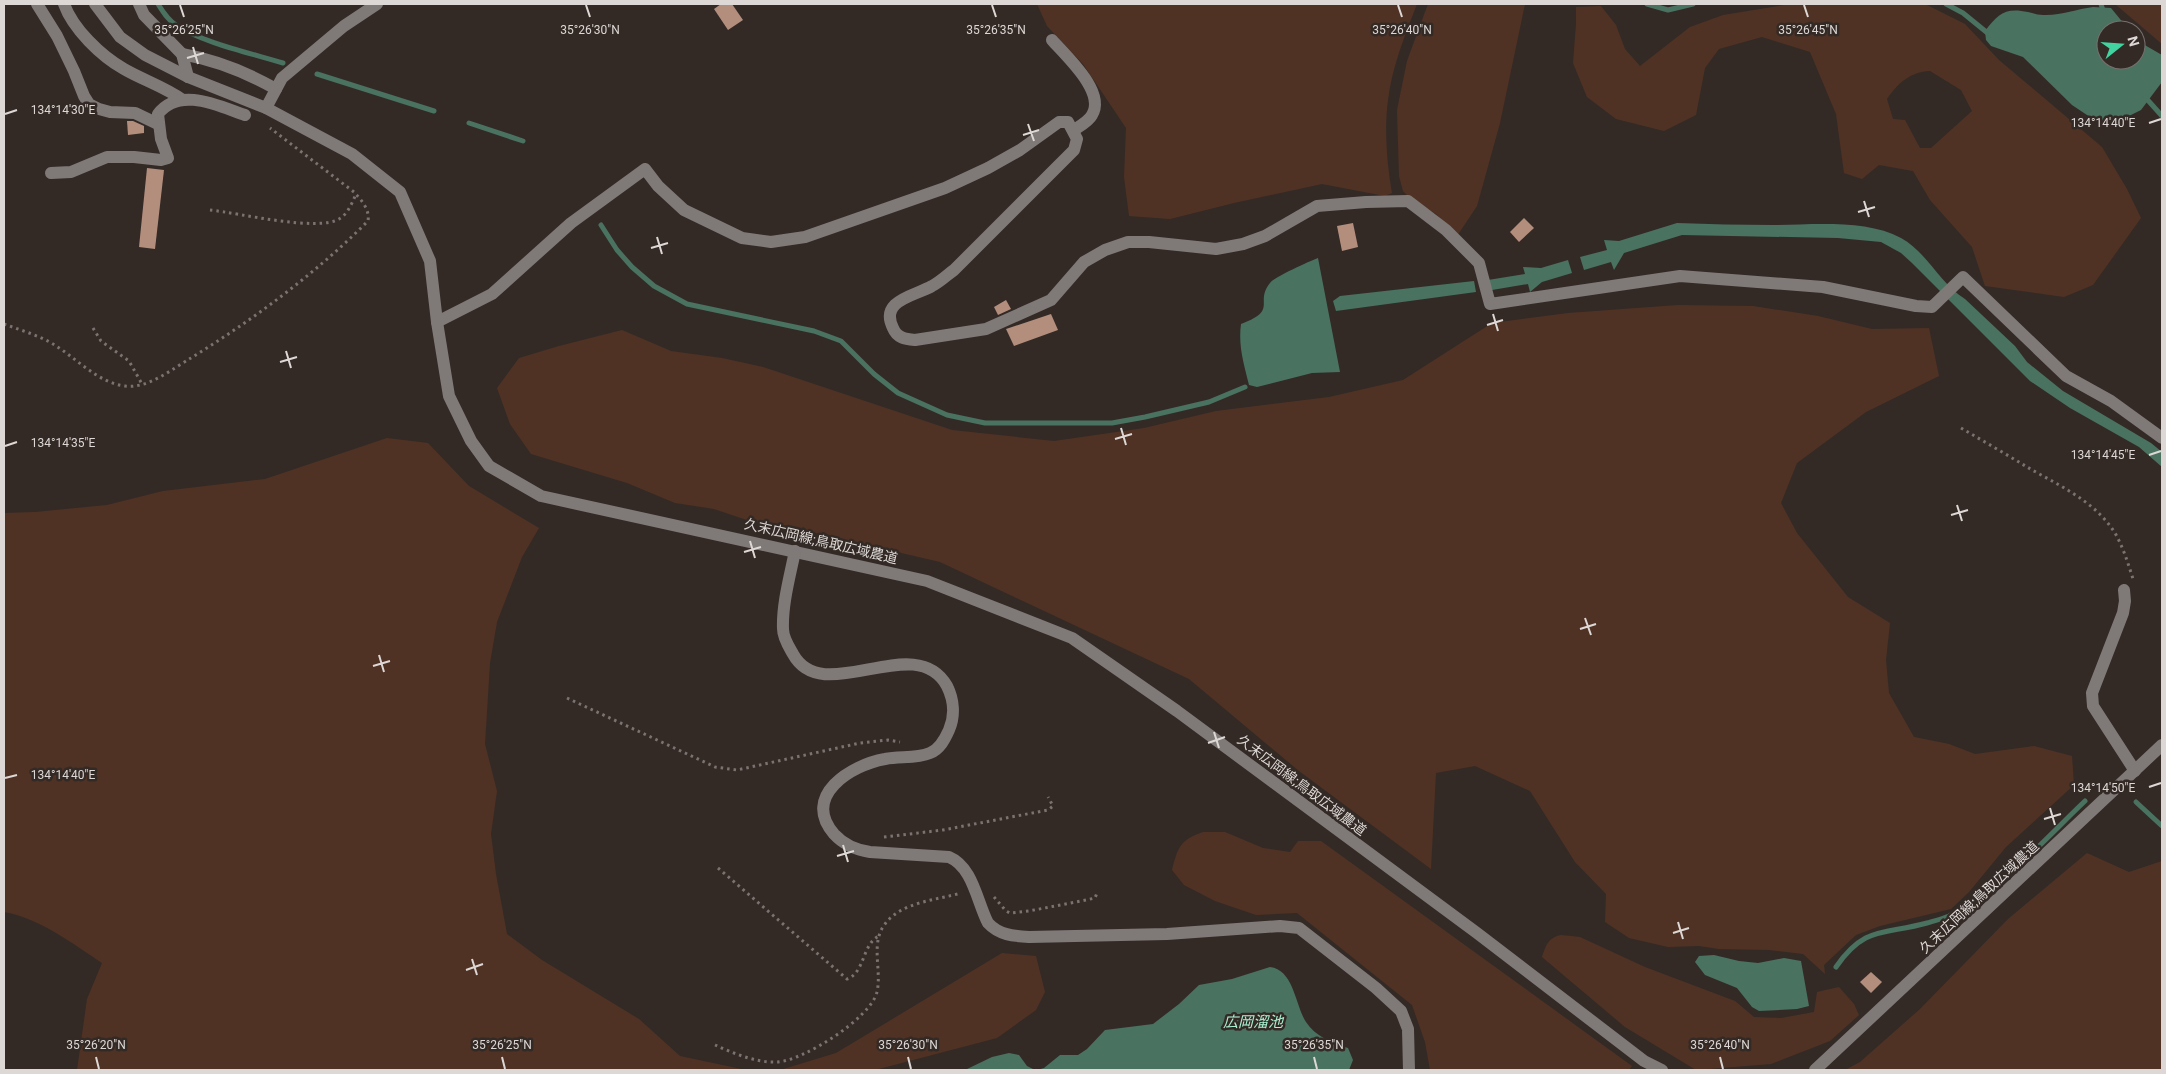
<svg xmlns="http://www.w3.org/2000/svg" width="2166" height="1074" viewBox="0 0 2166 1074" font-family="Roboto,'Noto Sans JP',sans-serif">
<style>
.green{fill:#503224;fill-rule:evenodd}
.water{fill:#4a7261}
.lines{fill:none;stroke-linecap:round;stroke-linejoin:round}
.stream{stroke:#4a7261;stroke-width:5}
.building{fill:#b48e7d}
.path{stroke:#7b7370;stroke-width:3;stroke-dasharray:2.5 4;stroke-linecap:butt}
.minor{stroke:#7f7a78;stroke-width:12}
.ticks{fill:none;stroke:#ddd8d5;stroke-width:2}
.labels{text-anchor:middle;stroke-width:5;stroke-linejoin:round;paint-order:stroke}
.street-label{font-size:14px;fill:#ddd8d5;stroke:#332a26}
.water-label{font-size:15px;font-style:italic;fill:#aaf1d2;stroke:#332a26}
.ticks-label{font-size:12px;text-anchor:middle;fill:#ddd8d5;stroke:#332a26;stroke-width:5;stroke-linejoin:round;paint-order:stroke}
</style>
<rect width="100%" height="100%" fill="#332a26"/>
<g class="green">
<path d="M1037,4H1417C1405,35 1392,67 1388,100C1384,130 1387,164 1392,193L1385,196L1322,184L1234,203L1170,219L1129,216L1124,177L1126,128L1083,64L1047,26Z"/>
<polygon points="1428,4 1525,4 1500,123 1477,206 1457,236 1436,214 1412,200 1403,191 1399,176 1397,110 1407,61"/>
<path d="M1790,4H1925L1965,24L1999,60L2102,147L2127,189L2141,218L2093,285L2064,297L1985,286L1972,247L1930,200L1913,171L1879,165L1862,179L1844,173L1836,114L1810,52L1762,37L1719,49L1705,68L1696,115L1664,131L1616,119L1587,97L1573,63L1576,24V7L1601,6L1616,25L1625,49L1640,66L1690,27L1723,15ZM1930,71L1961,90L1972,111L1931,148H1920L1905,120L1893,119L1887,99C1898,83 1910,72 1930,71Z"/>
<polygon points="2115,4 2162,4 2162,44"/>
<polygon points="1678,305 1753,306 1818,316 1872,329 1929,328 1939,376 1866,412 1797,463 1781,503 1797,533 1848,597 1890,623 1886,660 1889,693 1914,737 1949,744 1975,754 2034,746 2072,756 2074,785 2006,847 1969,892 1951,909 1880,926 1856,935 1824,965 1825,974 1803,954 1769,950 1719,949 1699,946 1668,947 1629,938 1605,922 1606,894 1575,862 1530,791 1475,766 1436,773 1431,869 1299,771 1189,679 940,562 807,531 753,522 714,509 675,503 627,483 531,454 510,424 497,388 519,358 559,346 622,330 671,351 722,358 763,367 952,430 1054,441 1144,428 1216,411 1329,397 1403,380 1492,323 1568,313"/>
<path d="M387,438L428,443L469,486L539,528L522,557L497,622L490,663L485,744L497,791L491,834L496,874L507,934L542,960L639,1019L680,1056L746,1070H77L87,999L102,963C72,943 39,918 4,912V513L35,512L107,505L163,491L265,479Z"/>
<path d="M1203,832H1225L1263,848L1290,852L1298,841H1321L1632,1066L1629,1070H1430L1425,1042L1412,1005L1297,913L1256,915L1215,901L1184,885L1172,870C1178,847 1180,840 1203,832Z"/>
<polygon points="2087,853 2129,872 2162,861 2162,1070 1845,1070 1860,1062 1920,1009 2008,919"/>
<path d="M1561,935L1580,937L1645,967L1735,1001L1754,1017L1781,1018L1814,1012L1817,992L1839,987L1854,1004L1859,1015L1830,1041L1771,1064L1696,1070L1625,1027L1542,957C1546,945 1548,938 1561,935Z"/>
<polygon points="1002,953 1036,956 1045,992 1036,1010 997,1038 875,1070 780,1070 836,1053"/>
</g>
<g class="water">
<path d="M2093,7L2111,8L2129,30H2106V60H2136V40L2162,55V82L2141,110L2117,122L2105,121L2090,117L2072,105L2023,57L1991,46L1986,40L1985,31C1998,14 2005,7 2028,12C2033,13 2038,15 2043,15C2060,16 2076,9 2093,7Z"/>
<path d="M1677,223C1709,224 1741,225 1773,225C1812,225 1866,219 1901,238C1928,253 1940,284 1965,299L2015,346L2027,362L2063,391L2151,443L2162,452V467L2139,447L2070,408L2030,381L1912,263L1901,253L1881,242L1838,238L1682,235L1624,253L1614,270L1611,262L1584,270L1580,257L1607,250L1604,240L1619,241Z"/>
<path d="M1318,258L1340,372L1312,373L1257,387L1249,385C1244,364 1238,346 1241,324C1279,310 1254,303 1270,283C1274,277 1310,261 1318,258Z"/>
<polygon points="1568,260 1572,273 1542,282 1530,292 1528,284 1492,290 1488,280 1525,274 1523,267 1541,268"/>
<polygon points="1474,281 1476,292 1336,311 1333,301 1340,296"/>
<polygon points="1714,955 1739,961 1758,963 1784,958 1801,961 1809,1006 1797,1009 1759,1011 1752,1007 1737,988 1705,975 1695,962 1699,956"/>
<path d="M1270,967C1294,970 1295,1005 1306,1022C1315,1036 1333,1044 1348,1048L1353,1060L1349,1070H1037L1044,1068L1060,1055H1078L1087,1049L1105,1030L1153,1024L1179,1004L1199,985L1232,979Z"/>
<polygon points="1009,1053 1019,1055 1027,1066 1035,1070 965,1070 992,1057"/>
</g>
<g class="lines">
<g class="stream">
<path d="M158,4C163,12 168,20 176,25C200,42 254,54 283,63"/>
<polyline points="1647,4 1668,10 1693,4"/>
<polyline points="1946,4 1963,13 1990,35"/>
<polyline points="2101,4 2104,14"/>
<polyline points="317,74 434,111"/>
<polyline points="2145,97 2162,116"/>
<polyline points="469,123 523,141"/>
<polyline points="601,225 617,250 632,267 654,286 687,304 814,331 841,341 874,374 898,393 947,415 985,423 1112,423 1145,417 1209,402 1245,387"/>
<polyline points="2136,802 2162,826"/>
<path d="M1836,967C1865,925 1884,935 1927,923C1934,921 1942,919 1949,916C2002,888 2042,842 2085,801"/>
</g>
</g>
<g class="building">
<polygon points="721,4 732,4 743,20 728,30 714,9"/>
<polygon points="127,121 133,121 144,126 144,133 128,135"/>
<polygon points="147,168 164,170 155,249 139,247"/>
<polygon points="1524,218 1534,228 1519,242 1510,232"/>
<polygon points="1353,223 1358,247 1342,251 1337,226"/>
<polygon points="1006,300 1011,309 998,315 994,307"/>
<polygon points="1051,314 1058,330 1014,346 1006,329"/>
<polygon points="1871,972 1882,982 1871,993 1860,982"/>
</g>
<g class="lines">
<g class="path">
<path d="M210,210C239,213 317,232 339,219C348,214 352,203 356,194"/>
<path d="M4,324C20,330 38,335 53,344C75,357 98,383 125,386C148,389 172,369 191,358C254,319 315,274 368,221C370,209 361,200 354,192L270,128"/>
<polyline points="93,328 101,341 129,361 142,384"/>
<path d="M1961,428C1983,441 2006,454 2027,467C2058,485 2095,501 2115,533C2123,547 2128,563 2133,579"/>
<polyline points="567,698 715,767 737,770 860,743 888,740 900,742"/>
<polyline points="884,837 943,830 1048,810 1053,806 1048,797"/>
<path d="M718,868L847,979C865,973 862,944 879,936"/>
<polyline points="994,897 1006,911 1010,913 1029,911 1086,900 1095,898 1097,893"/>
<path d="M715,1045C733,1053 756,1063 777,1062C803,1061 871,1018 877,992C882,970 870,943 885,924C901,902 937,900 961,893"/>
</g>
<g class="minor">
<polyline points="37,4 57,36 74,71 84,96 89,104 99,109 110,112 135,113 158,124"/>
<path d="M64,4C73,29 101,56 124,69C143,80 165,87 183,100"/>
<polyline points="95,4 120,37 145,55 188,77 266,108 352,154 400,192 430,261 437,322 449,396 471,441 489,466 541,496 927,581 1072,638 1177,711 1477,933 1644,1061 1662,1070"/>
<polyline points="139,4 144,15 182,54 188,77"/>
<path d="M1052,40C1067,57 1106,92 1092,115C1089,121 1080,126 1074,130"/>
<path d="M182,54C216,60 246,72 276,89"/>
<polyline points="266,108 282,78 344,26 377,4"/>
<path d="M51,173L71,172L107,157H134L161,160L168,158L161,139L158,114C179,86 219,106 245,115"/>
<path d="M437,322L492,294L571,223L645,169L658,186L684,210L742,238L771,242L805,237L945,188L988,168L1020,150L1059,122H1068L1077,139L1074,150L954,270C947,275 940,282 932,286C915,296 879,300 893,328C897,338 905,339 915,340L986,329L1051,300L1084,262L1105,250L1128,242H1149L1216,249L1243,244L1265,236L1317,206L1366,202L1408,201L1446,230L1479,263L1490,304L1680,276L1823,287L1916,306L1932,307L1963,277L2066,376L2111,401L2162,438"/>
<path d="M795,551C790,576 782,604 783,629C783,638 789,647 793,654C823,709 915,629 947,686C954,700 955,716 949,730C945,739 940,749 930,753C916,759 900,756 885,759C851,765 801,796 834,834C844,845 856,850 870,852L949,857C973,867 977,902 988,923C999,935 1013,936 1029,937L1167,934L1280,926L1299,928L1376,988L1401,1011L1408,1029L1409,1070"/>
<polyline points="2124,590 2125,601 2123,613 2092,693 2093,706 2135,771"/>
<polyline points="1815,1070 2162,745"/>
</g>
</g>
<path class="ticks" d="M180,5L184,17M586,5L590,17M992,5L996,17M1398,5L1402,17M1804,5L1808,17M193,47L198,64M187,58L204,53M5,114L17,110M2149,123L2161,119M1028,124L1034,141M1023,135L1039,130M1864,201L1869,217M1858,212L1875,207M657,237L662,254M651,248L668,243M1493,314L1498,331M1487,325L1503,320M286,351L291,368M280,362L297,357M1121,428L1126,445M1115,439L1132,434M5,446L17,442M2149,455L2161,451M1957,505L1962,521M1951,515L1968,510M750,541L755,558M744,552L761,547M1585,618L1591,635M1580,629L1596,624M379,655L384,672M373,666L390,661M1214,732L1219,748M1208,743L1225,737M5,778L17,775M2149,787L2161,783M2050,808L2055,825M2044,819L2061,814M843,845L848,862M837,856L854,851M1678,922L1683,939M1673,933L1689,928M472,959L477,975M466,970L483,964M96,1057L99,1069M502,1057L505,1069M908,1057L911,1069M1314,1057L1317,1069M1720,1057L1723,1069"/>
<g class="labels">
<g class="street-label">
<text transform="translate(821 541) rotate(13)" y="5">久末広岡線;鳥取広域農道</text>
<text transform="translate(1302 785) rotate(37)" y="5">久末広岡線;鳥取広域農道</text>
<text transform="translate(1979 897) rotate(-43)" y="5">久末広岡線;鳥取広域農道</text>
</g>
<g class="water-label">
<text x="1253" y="1027">広岡溜池</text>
</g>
</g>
<g class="ticks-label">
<text x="184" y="34">35°26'25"N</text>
<text x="590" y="34">35°26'30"N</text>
<text x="996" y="34">35°26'35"N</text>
<text x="1402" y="34">35°26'40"N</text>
<text x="1808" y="34">35°26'45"N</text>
<text x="63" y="114">134°14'30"E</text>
<text x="2103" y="127">134°14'40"E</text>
<text x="63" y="447">134°14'35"E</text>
<text x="2103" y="459">134°14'45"E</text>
<text x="63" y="779">134°14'40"E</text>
<text x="2103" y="792">134°14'50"E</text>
<text x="96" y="1049">35°26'20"N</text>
<text x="502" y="1049">35°26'25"N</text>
<text x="908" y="1049">35°26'30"N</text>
<text x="1314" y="1049">35°26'35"N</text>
<text x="1720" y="1049">35°26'40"N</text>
</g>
<rect width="2166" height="1074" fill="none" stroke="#ddd8d5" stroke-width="10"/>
<g transform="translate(2121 45) rotate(73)"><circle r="24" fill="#332a26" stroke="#77706c"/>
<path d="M0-4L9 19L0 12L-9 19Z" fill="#41d4a1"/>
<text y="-8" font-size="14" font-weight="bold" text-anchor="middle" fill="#ddd8d5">N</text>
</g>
</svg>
